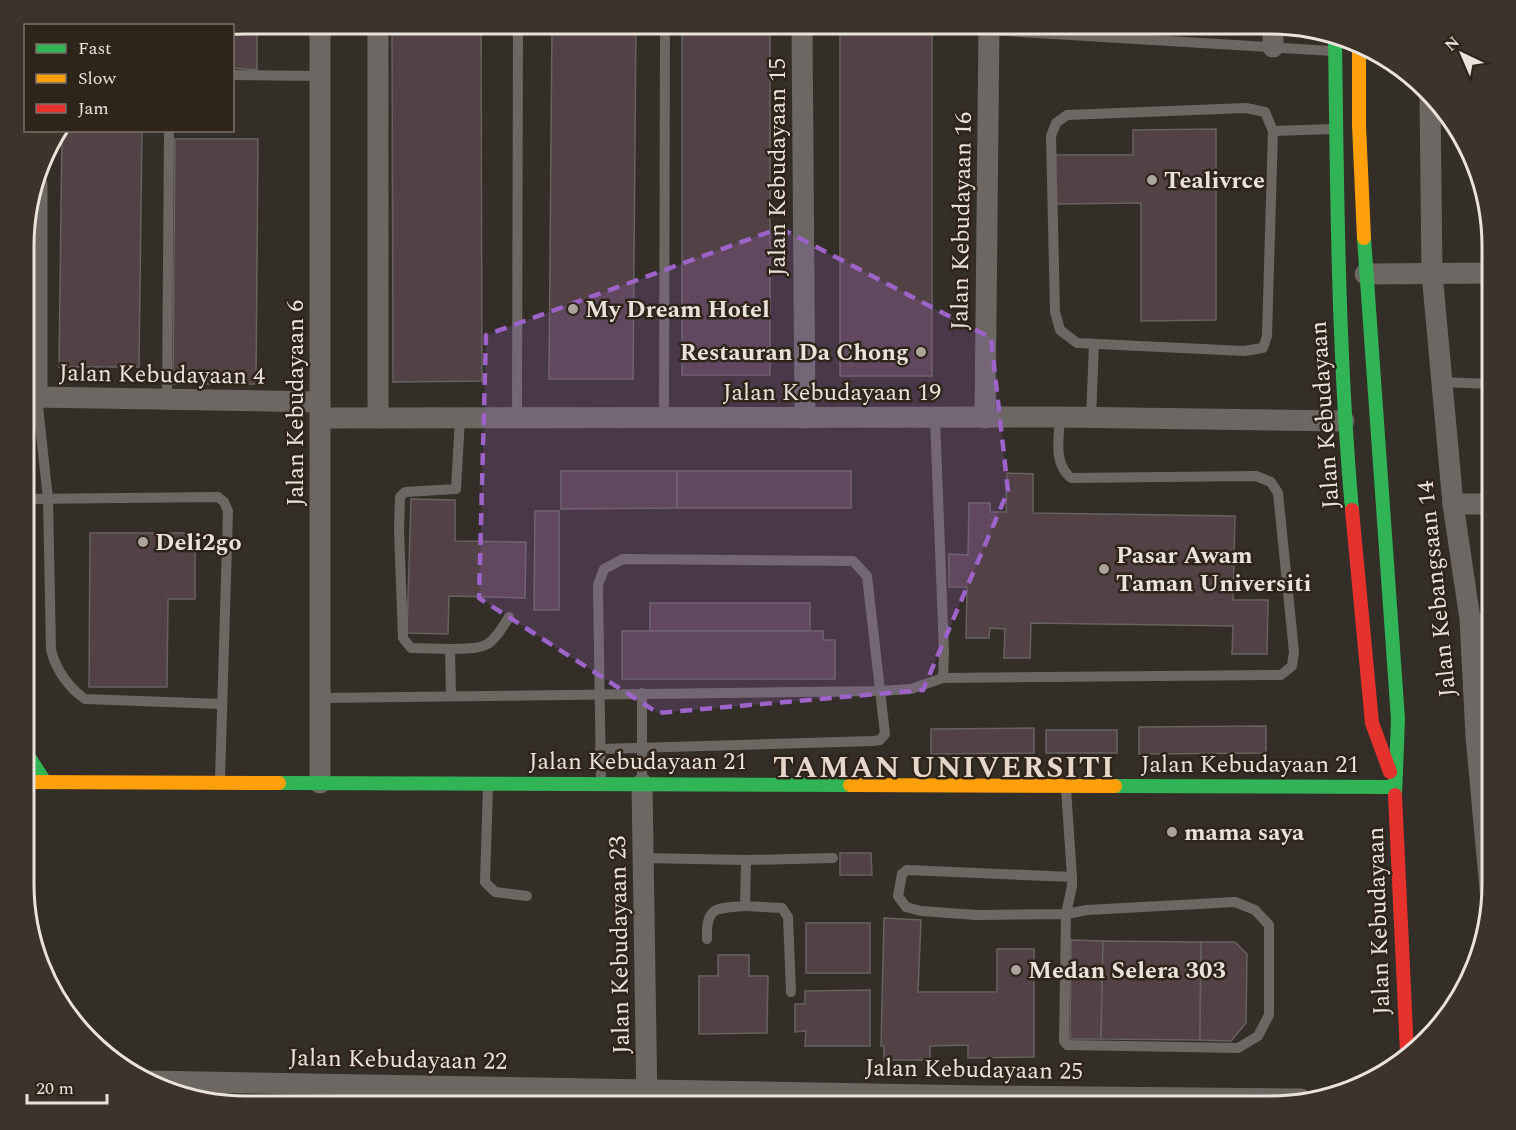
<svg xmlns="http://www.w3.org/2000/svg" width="1516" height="1130" viewBox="0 0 1516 1130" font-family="Spectral,serif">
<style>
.building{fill:#534245;stroke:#676160;stroke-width:1.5}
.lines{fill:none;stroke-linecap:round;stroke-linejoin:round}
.lane{stroke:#6c6763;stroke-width:10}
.street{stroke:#6c6763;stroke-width:21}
.fast{stroke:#30b455;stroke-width:14}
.slow{stroke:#ff9f0a;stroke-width:14}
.jam{stroke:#e5322d;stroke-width:14}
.marked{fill:#9c63c8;fill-opacity:0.2;stroke:#9c63c8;stroke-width:4.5;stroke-dasharray:12 8;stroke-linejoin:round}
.poi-dot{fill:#aaa49d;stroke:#2f241a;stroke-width:2}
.labels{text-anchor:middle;stroke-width:5;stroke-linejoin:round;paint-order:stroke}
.street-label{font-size:24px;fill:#eae3dc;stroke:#2f241a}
.poi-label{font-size:24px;font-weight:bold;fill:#eae3dc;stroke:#2f241a;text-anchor:start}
.district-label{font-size:30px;font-weight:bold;letter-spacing:1.5px;fill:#e6d7ca;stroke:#2f241a}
.rim{fill:none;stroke:#eae3dc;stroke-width:3}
</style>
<rect width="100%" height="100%" fill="#342e28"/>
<g class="building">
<polygon points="247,24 257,24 257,70 232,68 232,26"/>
<polygon points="392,24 481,24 482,381 393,382"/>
<polygon points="552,24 636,24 633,379 549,379"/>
<rect x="682" y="24" width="88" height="351"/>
<rect x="840" y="24" width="92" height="352"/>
<polygon points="1158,24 1246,24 1246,30 1158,25"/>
<polygon points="1216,129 1216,320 1141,321 1141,203 1053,204 1054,155 1133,155 1133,130"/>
<polygon points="62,130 142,130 139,367 59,367"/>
<polygon points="175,139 258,139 256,384 173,384"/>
<polygon points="561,471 677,471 677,508 561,509"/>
<rect x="677" y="471" width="174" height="37"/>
<polygon points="1007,473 1033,474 1033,513 1235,516 1233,600 1268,600 1267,654 1232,654 1233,626 1031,623 1030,658 1004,658 1005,629 990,628 989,638 966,638 967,587 949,587 949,554 968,555 969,503 990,503 990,512 1006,512"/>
<polygon points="411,499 455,500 455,541 526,542 525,598 449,596 448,634 407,633"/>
<polygon points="535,511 559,511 559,610 534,610"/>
<polygon points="90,533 195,533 195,599 168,599 167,687 89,687"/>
<rect x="650" y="603" width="160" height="28"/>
<polygon points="622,631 823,631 823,640 835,640 835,679 622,679"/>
<polygon points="1266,726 1266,753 1139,754 1139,727"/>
<polygon points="1034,728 1034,753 931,754 931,729"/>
<rect x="1046" y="730" width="71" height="23"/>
<polygon points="840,853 871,853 872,875 840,875"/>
<polygon points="884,918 921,920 918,992 997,992 997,949 1034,949 1034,1057 968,1058 968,1045 930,1046 930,1060 884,1060 884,1046 881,1046"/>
<rect x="806" y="923" width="64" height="50"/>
<polygon points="1071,940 1103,941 1101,1039 1070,1039"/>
<polygon points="1103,941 1201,942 1200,1040 1101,1039"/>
<polygon points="1201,942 1235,942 1247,954 1246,1023 1231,1041 1200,1040"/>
<polygon points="718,955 749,955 749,976 768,976 767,1033 699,1034 699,976 718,976"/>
<polygon points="870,990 870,1046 805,1046 806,1031 795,1032 795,1004 805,1004 805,991"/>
</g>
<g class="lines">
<g class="lane">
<polyline points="989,30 1332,51"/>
<polyline points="1148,40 1148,24"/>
<polyline points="232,75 320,76"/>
<polygon points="1246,108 1265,112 1273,131 1267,336 1263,348 1244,351 1077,343 1060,330 1055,312 1051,136 1056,123 1067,115"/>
<polyline points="1273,131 1333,129"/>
<polyline points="1441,382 1492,384"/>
<path d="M37,397L48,499L51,650C56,670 69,688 85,699L221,704"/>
<polyline points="167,399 169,130"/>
<polyline points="517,418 518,24"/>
<polyline points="664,418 665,24"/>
<path d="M935,418L944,653L943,678L1281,675L1292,666L1294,652L1278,493L1271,482L1256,476L1071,478C1053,463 1059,439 1060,417"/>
<polyline points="1091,418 1094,344"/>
<polyline points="25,499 218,497 224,502 228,511 220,780"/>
<polyline points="1470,619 1492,619"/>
<path d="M450,649C488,648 489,649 509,617"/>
<polyline points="642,693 642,781"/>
<polyline points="451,696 450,649 411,648 403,638 399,530 400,497 405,492 456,489 460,418"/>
<polyline points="321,698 880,691 911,689 943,678"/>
<polyline points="600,749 873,741 880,740 885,734 867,576 853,561 623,559 604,569 598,585 601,781"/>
<polyline points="488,787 485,882 495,892 527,896"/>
<polyline points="1066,789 1072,877 1072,886 1066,914 1087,910 1235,902 1255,910 1269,925 1269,1015 1258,1036 1238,1048 1067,1045 1064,1041 1066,914 976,915 921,911 906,907 898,896 902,874 907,870 1072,877"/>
<polyline points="642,858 746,860 833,858"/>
<polyline points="746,860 745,906 782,908 788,917 791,992"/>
<path d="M707,939C706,906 716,908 745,906"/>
<polyline points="221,1103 221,1082"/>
</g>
<g class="street">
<polyline points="320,24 320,783"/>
<polyline points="378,24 378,418"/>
<polyline points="802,24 805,418"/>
<polyline points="1273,47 1273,24"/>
<polyline points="1430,97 1432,273 1453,504 1470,619 1476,736 1491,900"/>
<polyline points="37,184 37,397 320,402"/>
<polyline points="1365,274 1492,273"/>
<polyline points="320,418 1060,417 1344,421"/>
<polyline points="985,418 989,24"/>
<polyline points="1453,504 1492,504"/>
<polyline points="642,784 647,1106"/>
<polyline points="149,1081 980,1096 1301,1099"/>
</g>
<g class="fast">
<path d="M1335,36C1337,194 1338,352 1352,510"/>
<polyline points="1364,238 1398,719 1395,795"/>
<polyline points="25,751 45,782"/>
<polyline points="279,783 850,785"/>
<polyline points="1115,786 1395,787"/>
</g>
<g class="slow">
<polyline points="1359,44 1359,125 1364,238"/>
<polyline points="25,782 279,783"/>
<polyline points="850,785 1115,786"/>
</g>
<g class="jam">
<polyline points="1352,510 1372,723 1390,772"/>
<polyline points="1395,795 1407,1053"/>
</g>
</g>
<path class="marked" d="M780,228L991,338L1008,491L923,690L658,713L479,598L486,335Z"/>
<g class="poi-dot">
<circle cx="1152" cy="180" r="6"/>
<circle cx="573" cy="309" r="6"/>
<circle cx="921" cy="352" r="6"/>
<circle cx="143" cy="542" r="6"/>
<circle cx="1104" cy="569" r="6"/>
<circle cx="1172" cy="832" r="6"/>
<circle cx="1016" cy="970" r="6"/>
</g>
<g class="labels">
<g class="street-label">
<text transform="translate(777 167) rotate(-90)" y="8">Jalan Kebudayaan 15</text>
<text transform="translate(961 221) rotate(-89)" y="8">Jalan Kebudayaan 16</text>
<text transform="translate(162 374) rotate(1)" y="8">Jalan Kebudayaan 4</text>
<text x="832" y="400">Jalan Kebudayaan 19</text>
<text transform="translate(295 403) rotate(-90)" y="8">Jalan Kebudayaan 6</text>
<text transform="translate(1324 415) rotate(-94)" y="8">Jalan Kebudayaan</text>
<text transform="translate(1436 589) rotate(-96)" y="8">Jalan Kebangsaan 14</text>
<text x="638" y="769">Jalan Kebudayaan 21</text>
<text x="1250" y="772">Jalan Kebudayaan 21</text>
<text transform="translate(1378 921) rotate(-92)" y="8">Jalan Kebudayaan</text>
<text transform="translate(619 945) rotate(-91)" y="8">Jalan Kebudayaan 23</text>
<text transform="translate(398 1059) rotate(1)" y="8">Jalan Kebudayaan 22</text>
<text transform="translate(974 1069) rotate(1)" y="8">Jalan Kebudayaan 25</text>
</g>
<g class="poi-label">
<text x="1164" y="188">Tealivrce</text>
<text x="585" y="317">My Dream Hotel</text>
<text x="909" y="360" text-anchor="end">Restauran Da Chong</text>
<text x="155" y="550">Deli2go</text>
<text x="1116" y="563">Pasar Awam<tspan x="1116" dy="28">Taman Universiti</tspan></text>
<text x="1184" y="840">mama saya</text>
<text x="1028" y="978">Medan Selera 303</text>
</g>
<g class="district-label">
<text x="944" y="777">TAMAN UNIVERSITI</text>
</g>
</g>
<path d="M0 0H1516V1130H0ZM246 34H1270A212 212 0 0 1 1482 246V884A212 212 0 0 1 1270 1096H246A212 212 0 0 1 34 884V246A212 212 0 0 1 246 34Z" fill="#3e332a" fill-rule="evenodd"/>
<path class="rim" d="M246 34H1270A212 212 0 0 1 1482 246V884A212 212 0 0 1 1270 1096H246A212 212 0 0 1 34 884V246A212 212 0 0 1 246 34Z"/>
<rect x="24" y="24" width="210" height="108" fill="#2f241a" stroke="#7a7068" stroke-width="1.5"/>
<rect x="36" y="44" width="30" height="9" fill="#30b455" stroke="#7a7068" stroke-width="1.5"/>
<text x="78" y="54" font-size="18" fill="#eae3dc">Fast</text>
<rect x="36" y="74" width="30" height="9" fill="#ff9f0a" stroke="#7a7068" stroke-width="1.5"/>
<text x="78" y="84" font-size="18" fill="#eae3dc">Slow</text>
<rect x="36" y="104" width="30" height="9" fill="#e5322d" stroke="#7a7068" stroke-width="1.5"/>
<text x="78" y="114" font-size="18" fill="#eae3dc">Jam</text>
<g transform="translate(1462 54) rotate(316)" stroke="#2f241a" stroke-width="4.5" paint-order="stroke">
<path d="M0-4.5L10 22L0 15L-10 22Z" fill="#eae3dc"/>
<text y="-9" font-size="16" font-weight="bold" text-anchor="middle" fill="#eae3dc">N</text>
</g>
<path d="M27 1094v9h80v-9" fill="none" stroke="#eae3dc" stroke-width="3"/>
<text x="36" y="1094" font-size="18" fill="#eae3dc" stroke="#2f241a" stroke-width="4.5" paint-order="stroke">20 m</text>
</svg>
